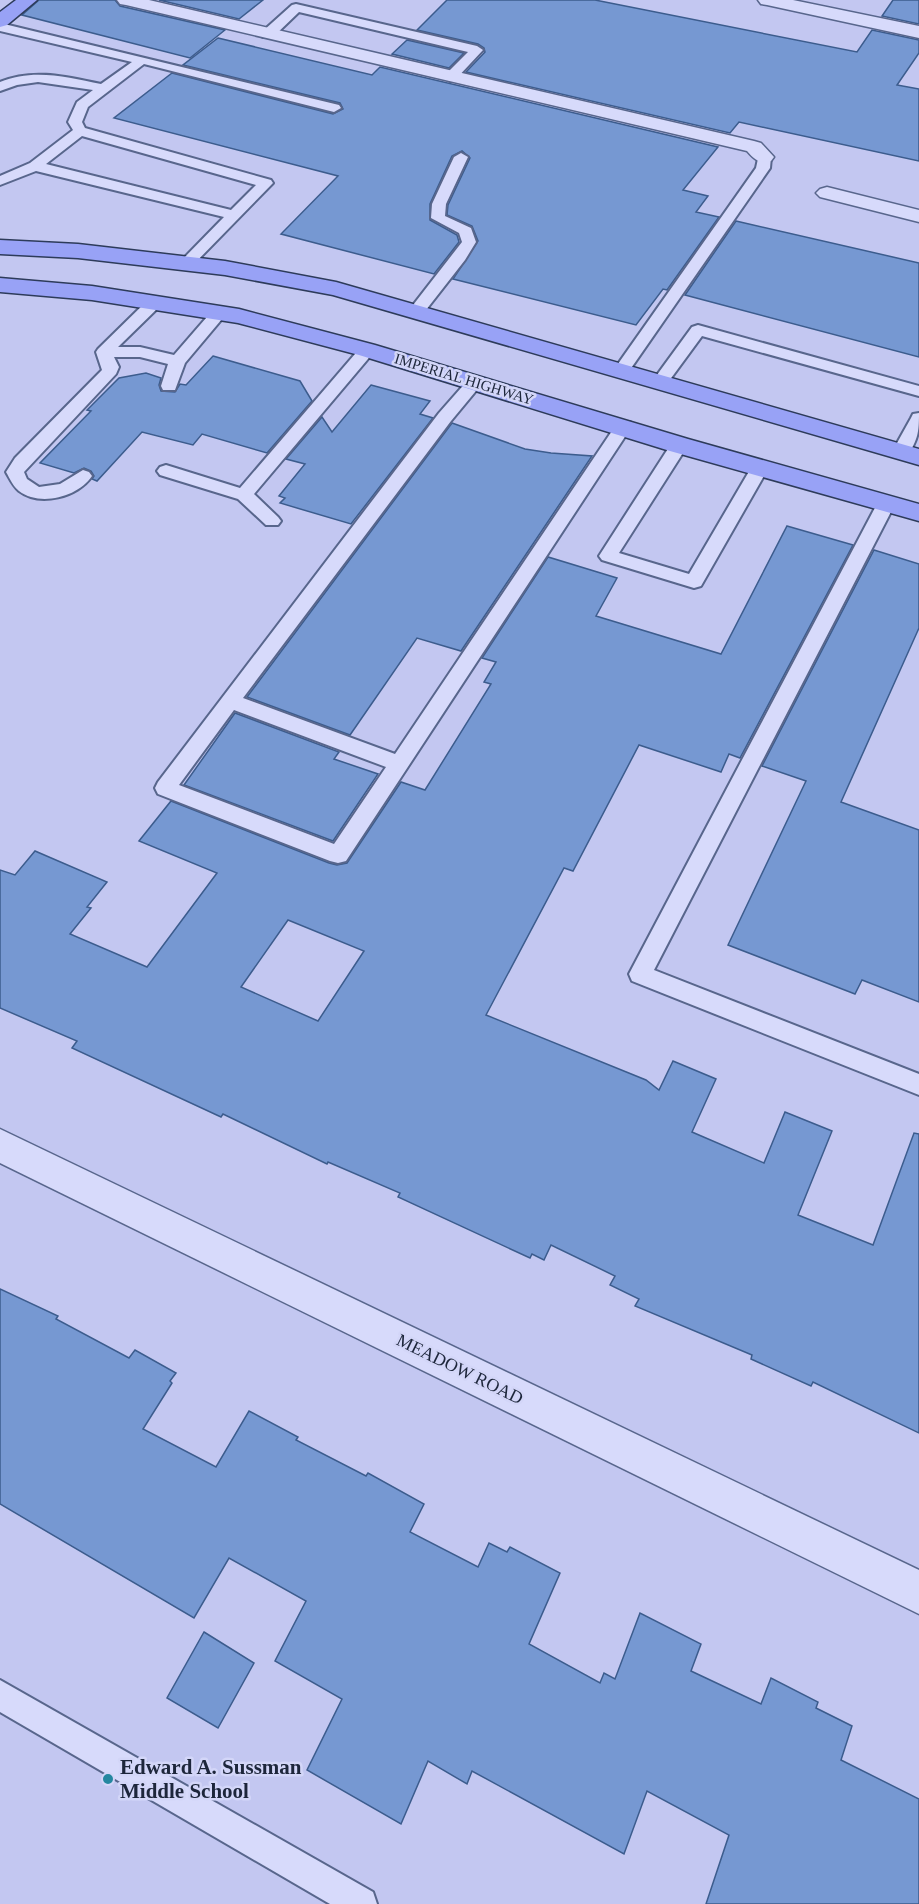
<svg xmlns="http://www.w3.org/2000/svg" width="919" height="1904" viewBox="0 0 919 1904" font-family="'Times New Roman',serif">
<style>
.building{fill:#7698d2;stroke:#3c5c8d;stroke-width:1.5;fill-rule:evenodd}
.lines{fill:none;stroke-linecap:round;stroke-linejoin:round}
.service-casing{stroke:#58668c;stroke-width:4}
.minor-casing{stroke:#58668c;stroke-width:3}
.primary-casing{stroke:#2d3b5a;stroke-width:3}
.service{fill:#d7dafb;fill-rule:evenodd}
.minor{fill:#d7dafb;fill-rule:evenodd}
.primary{fill:#98a2f6;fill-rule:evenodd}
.poi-dot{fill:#2487a0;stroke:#d3d6f8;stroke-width:2}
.labels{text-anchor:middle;stroke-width:5;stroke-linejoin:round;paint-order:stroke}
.far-street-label{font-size:15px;fill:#1d263b;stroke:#d3d6f8}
.street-label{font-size:18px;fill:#1d263b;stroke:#d3d6f8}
.near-poi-label{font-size:21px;font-weight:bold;fill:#1d263b;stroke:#d3d6f8;text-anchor:start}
</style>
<rect width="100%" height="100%" fill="#c3c7f1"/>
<g class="building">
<polygon points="39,0 115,0 120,6 225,30 190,58 22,15"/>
<polygon points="159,0 263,0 239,19"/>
<polygon points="447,0 595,0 857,52 872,30 919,40 919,53 897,85 919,89 919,161 739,122 730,133 466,72 485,52 484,48 478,44 417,30"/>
<polygon points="893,0 919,0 919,24 882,16"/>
<polygon points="218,38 372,75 380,67 718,147 683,190 708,196 696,212 719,217 667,290 663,289 636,325 453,279 478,241 472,226 447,215 448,205 470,158 462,151 452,156 430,204 430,220 457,235 459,242 434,274 281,234 338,176 114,118 172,73 333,114 343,109 340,103 183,65"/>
<polygon points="407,40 464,53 449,68 392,54"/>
<polygon points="736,221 919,263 919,357 685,295"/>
<polygon points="213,356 300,381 312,401 267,453 202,434 193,445 142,432 97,481 92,479 94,476 91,471 84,468 74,473 40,463 91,411 87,410 119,378 146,373 161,378 159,385 161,391 175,392 180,384 186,385"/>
<polygon points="371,385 430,401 420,414 433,418 351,524 280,503 285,498 279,496 305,464 286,459 322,417 332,432"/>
<polygon points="452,423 525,449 551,453 592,456 461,651 417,638 350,735 247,697"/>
<path d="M787,526L853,545L740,758L729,754L721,772L639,745L573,871L564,868L486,1015L646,1080L659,1090L673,1061L716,1079L692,1132L764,1163L785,1112L832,1131L798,1215L873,1245L914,1133L919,1134V1433L813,1382L811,1386L751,1359L752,1355L635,1306L639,1299L610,1285L615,1276L551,1245L544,1260L532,1254L530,1258L398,1197L400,1193L328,1162L327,1164L223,1114L221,1117L72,1048L77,1041L0,1008V870L15,875L35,851L107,882L87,907L91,908L70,934L147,967L217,873L139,841L171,801L329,863L337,865L347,863L401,782L425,790L491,684L484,682L496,662L482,658L548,557L617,578L596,616L721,654ZM288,920L364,951L318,1021L241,987Z"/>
<polygon points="874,550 919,564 919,628 841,802 919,830 919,1002 862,980 855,994 728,945 806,781 762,766"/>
<polygon points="235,713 339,752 334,759 378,774 333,841 184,785"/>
<polygon points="0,1289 58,1316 56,1319 129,1358 135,1350 176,1373 170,1381 172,1383 143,1429 216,1467 249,1411 298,1437 296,1440 366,1476 368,1473 424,1504 410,1532 478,1567 489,1543 507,1552 510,1547 560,1573 529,1644 600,1683 604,1673 615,1679 640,1613 701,1644 691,1671 761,1704 771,1678 818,1702 816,1708 852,1726 841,1760 919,1799 919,1904 706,1904 729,1835 647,1791 624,1854 472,1771 467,1784 428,1761 401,1824 307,1770 342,1699 275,1661 306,1601 229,1558 194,1618 0,1504"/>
<polygon points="204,1632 254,1663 218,1728 167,1698"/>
</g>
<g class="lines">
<g class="service-casing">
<g id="service">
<polygon points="296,4 477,46 483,50 455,80 450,81 443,77 468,52 299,12 273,37 263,37 262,34 263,31 292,5"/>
<path d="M0,23L339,105L341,108L334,112L144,64L88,107L82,122L85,128L271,180L273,183L191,267H181L178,264L181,261L224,217L36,171L0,185V176L30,163L73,130L68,122L77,102L93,90L38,82L17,85L0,91V82C33,68 67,77 101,84L132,62L0,31ZM82,136L256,185L231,210L46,164Z"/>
<polygon points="461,153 468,157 446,204 445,216 471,228 476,242 465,260 422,315 410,315 408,312 410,309 462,242 459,233 431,218 432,204 454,157"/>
<polygon points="764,153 771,157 770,168 627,374 615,374 613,371 756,168 759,154"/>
<path d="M155,297L161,299L163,302L161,305L118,347H140L174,355L213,310L219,308L227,313L185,363L175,390H163L161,386L168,364L140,357H114L119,367L116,374L24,472L27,479L39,487L60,484L83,470L89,472L92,476C78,497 40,507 19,491C13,486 10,479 6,472L15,458L102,370L96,352L98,349L149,299Z"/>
<polygon points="698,325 919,386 919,396 702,336 666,385 654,385 652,382 654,379 692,327"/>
<polygon points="367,345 373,347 375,350 373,353 254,494 278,517 281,521 278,525 266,525 238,499 160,475 157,471 160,467 166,465 240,488 361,347"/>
<path d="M474,378L482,383L480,386L451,421L243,698L395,754L618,422H630L632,426L346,861L338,863L330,861L158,794L155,788L158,782L439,413L468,380ZM234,710L386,767L334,844L179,785Z"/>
<path d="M919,413C919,432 918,440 907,456H895L892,452L911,418L913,414Z"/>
<polygon points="679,440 685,441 688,445 619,553 689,574 754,463 766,463 769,467 701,586 694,588 602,560 599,556 673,441"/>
<polygon points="886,498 892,500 895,504 654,970 919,1074 919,1095 632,981 629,974 877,504 880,500"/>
<polygon points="0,1680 373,1892 377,1904 330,1904 0,1712"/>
</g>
</g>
<g class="minor-casing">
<g id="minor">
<path d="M117,0H149L754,141L761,143L774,157L771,161C759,164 755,160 747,151L126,5L120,4Z"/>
<polygon points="758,0 793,0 919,26 919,38 767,5 761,4"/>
<polygon points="827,187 919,210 919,222 820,197 816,193 820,189"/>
<polygon points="0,1129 919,1570 919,1614 0,1163"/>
</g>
</g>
<g class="primary-casing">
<g id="primary">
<polygon points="16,0 37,0 7,25 0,27 0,12"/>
<polygon points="0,240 78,244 225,261 336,282 919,449 919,465 333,295 225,275 78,258 0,254"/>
<polygon points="0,278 92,286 239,309 375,345 688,439 919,504 919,521 670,451 359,355 238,323 92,300 0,292"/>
</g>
</g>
<use href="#service" class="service"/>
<use href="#minor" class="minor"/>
<use href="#primary" class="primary"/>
</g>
<circle class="poi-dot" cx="108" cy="1779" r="6"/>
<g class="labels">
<g class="far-street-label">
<text transform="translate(464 379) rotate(17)" y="5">IMPERIAL HIGHWAY</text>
</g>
<g class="street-label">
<text transform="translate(460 1369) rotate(26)" y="6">MEADOW ROAD</text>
</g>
<g class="near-poi-label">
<text x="120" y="1774">Edward A. Sussman<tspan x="120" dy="24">Middle School</tspan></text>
</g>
</g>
</svg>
